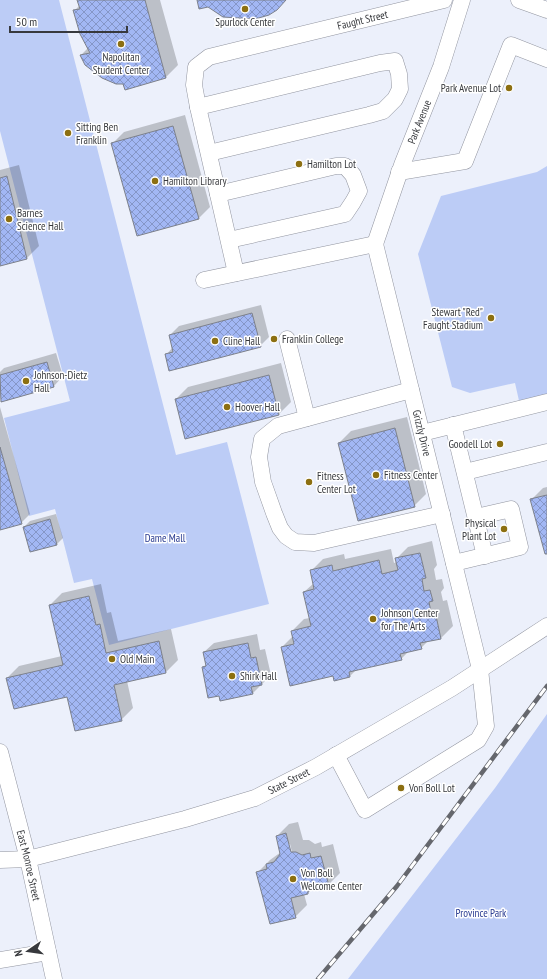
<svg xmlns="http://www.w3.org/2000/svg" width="547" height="979" viewBox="0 0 547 979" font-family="'PT Sans Narrow',sans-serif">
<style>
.green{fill:#bcccf6}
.shadow{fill:#0003;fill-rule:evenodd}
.building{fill:url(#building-cross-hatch);stroke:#7d818b}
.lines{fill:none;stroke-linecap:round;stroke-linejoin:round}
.minor-casing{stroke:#9295a0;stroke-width:17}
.minor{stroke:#fff;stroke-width:16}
.rail-casing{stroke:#65676d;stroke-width:4.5}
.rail{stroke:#fff;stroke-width:3;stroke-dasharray:9;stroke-linecap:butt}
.poi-dot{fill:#8c6f11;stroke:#fff;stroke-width:1.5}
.labels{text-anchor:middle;stroke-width:3;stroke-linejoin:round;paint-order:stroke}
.street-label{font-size:11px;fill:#37393d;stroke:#fff}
.poi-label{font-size:11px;fill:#37393d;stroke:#fff;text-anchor:start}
.park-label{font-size:11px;fill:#293b91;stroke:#fff}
</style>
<defs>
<pattern id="building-cross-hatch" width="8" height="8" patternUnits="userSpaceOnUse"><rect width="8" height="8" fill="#a2b7f4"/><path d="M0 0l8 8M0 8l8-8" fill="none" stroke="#8596c7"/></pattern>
</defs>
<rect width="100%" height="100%" fill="#ecf0fb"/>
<g class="green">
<polygon points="0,0 59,0 176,455 227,442 269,604 109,645 92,579 74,583 55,509 29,516 4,418 70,401 0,131"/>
<polygon points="547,166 547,408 522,414 515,383 470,393 452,387 418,254 441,196 537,172"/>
<polygon points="547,714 547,979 348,979 495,788"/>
</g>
<g class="shadow">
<polygon points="78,0 160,0 178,65 166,77 124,83 81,55 88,48 74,11 80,5"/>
<polygon points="185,115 210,207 198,219 112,144 124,132"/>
<polygon points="19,165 39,246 27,258 0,265 0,170"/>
<polygon points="261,305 269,337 260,346 166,355 173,347 170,335 179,326"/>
<polygon points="56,353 63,376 54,386 1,400 0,395 0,372 4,368"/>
<polygon points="281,363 291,402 279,414 185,438 176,399 188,387"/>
<polygon points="0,407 30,514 21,523 0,529"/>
<polygon points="407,417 426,494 414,506 339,443 351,431"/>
<polygon points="547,487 547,553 531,500 543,488"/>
<polygon points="56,514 63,538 57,544 31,551 24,527 30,521"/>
<polygon points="432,541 437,565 434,569 436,580 442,579 444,588 441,592 443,601 447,600 453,626 441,638 428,641 421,648 410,650 401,659 357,669 350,676 282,647 293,636 292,631 304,619 310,618 304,592 314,583 311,571 323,559 344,554 345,559 391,549 394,563 397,562 396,559 408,547"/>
<polygon points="101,584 107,613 111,612 118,641 171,629 178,660 166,672 127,681 133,708 121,720 68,696 7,678 19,666 62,656 50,605 62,593"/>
<polygon points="257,634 260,650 265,649 271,675 252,694 219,694 203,668 207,664 204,652 214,643"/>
<path d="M298,822L303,840H309L315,844L321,842L322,847L333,844L340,873L328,885L312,889L308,893L304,894L307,905L295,917L258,872L270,860L281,852L277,836L289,824ZM290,844L293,856L291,857L288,845Z"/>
</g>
<g class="building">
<polygon points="77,0 145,0 166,78 125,90 123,84 116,84 102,78 85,65 80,55 90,53 80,34 73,10 80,9"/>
<polygon points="197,0 286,0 277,10 269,15 255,19 223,17 208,7 199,9"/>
<polygon points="173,126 199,219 137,236 111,143"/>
<polygon points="7,176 27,259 0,266 0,178"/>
<polygon points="252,313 261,347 169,371 165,354 173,352 169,335"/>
<polygon points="47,362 54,387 1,402 0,375"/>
<polygon points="269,375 279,415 185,439 175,399"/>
<polygon points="395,428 415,507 358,521 338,443"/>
<polygon points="0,447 22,524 0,530"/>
<polygon points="547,495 547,554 545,554 530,499"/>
<polygon points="50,519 57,545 30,552 23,527"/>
<polygon points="420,553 426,578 422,579 424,591 430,590 433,601 429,602 431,612 435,611 441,639 420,643 422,649 400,654 402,660 349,672 350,677 334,681 333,676 290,686 281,647 294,644 291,631 311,626 303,592 314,589 310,570 332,565 333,571 379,560 382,574 398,570 395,558"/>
<polygon points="89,596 96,625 100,624 106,653 159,641 166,673 114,685 122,721 75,731 67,697 14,709 6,678 63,665 49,605"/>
<polygon points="248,643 251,658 256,657 262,685 251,687 253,694 220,701 219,696 208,698 202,667 206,666 203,652"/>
<polygon points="286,833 291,852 296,852 302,855 310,853 311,858 321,856 329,886 308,891 308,894 291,898 296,918 270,924 256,872 267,869 266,864 274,862 280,854 276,836"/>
</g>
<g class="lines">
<g class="minor-casing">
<g id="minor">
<polyline points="519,0 547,10"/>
<polyline points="198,107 380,63 395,61 399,74 400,89 395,99 383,111 369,115 209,153"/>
<polyline points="399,172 465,161 511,45 547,59"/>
<polyline points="218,194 336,166 345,166 353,175 359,191 353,202 345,214 229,240"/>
<path id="s1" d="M375,244L402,165L441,67L462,0"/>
<path id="s2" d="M236,273L198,107L194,85L196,67L209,57L444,0"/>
<polyline points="204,280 375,244"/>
<polyline points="287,339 307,418"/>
<polyline points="411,390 278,426 262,439 259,457 263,482 274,513 280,528 286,536 295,542 314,543 442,514"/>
<polyline points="453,425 485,556"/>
<polyline points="422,433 547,402"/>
<polyline points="465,472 547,452"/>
<polyline points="454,563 520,547 511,509 476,517"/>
<path id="s3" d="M0,752L28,859L54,979"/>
<polyline points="336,755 365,810 478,740 486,726 480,669 375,244"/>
<path id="s4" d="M0,860L28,859L185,819L255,798L316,767L452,688L547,626"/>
<polyline points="0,960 48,952"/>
</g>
</g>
<use href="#minor" class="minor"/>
<g class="rail-casing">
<polyline id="rail" points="318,979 397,886 547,686"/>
</g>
<use href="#rail" class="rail"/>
</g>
<g class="poi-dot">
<circle cx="245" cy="9" r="4"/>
<circle cx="121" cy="44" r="4"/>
<circle cx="509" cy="88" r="4"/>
<circle cx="68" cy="133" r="4"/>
<circle cx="299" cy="164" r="4"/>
<circle cx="155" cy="181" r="4"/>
<circle cx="9" cy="219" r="4"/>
<circle cx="491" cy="318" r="4"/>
<circle cx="274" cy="339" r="4"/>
<circle cx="215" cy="341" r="4"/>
<circle cx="26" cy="381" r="4"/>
<circle cx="227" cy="407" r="4"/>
<circle cx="500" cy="444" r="4"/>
<circle cx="376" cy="475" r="4"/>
<circle cx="309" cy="482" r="4"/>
<circle cx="504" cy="529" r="4"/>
<circle cx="373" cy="619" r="4"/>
<circle cx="112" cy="659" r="4"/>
<circle cx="232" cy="676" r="4"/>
<circle cx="401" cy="788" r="4"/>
<circle cx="293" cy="879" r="4"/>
</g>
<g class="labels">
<g class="street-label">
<text dy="4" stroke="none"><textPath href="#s2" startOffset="385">Faught Street</textPath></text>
<text dy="4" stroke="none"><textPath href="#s1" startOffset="130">Park Avenue</textPath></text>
<text transform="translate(422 433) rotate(76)" y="4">Grizzly Drive</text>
<text dy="4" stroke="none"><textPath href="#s4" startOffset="301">State Street</textPath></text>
<text dy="4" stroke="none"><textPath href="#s3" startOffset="117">East Monroe Street</textPath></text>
</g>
<g class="poi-label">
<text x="245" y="26" text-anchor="middle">Spurlock Center</text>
<text x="121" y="61" text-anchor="middle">Napolitan<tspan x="121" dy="13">Student Center</tspan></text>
<text x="501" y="92" text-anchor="end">Park Avenue Lot</text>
<text x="76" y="131">Sitting Ben<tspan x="76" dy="13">Franklin</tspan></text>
<text x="307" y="168">Hamilton Lot</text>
<text x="163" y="185">Hamilton Library</text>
<text x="17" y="217">Barnes<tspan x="17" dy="13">Science Hall</tspan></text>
<text x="483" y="316" text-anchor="end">Stewart "Red"<tspan x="483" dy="13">Faught Stadium</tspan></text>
<text x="282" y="343">Franklin College</text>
<text x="223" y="345">Cline Hall</text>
<text x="34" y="379">Johnson-Dietz<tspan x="34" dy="13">Hall</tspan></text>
<text x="235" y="411">Hoover Hall</text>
<text x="492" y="448" text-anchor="end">Goodell Lot</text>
<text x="384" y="479">Fitness Center</text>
<text x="317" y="480">Fitness<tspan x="317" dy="13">Center Lot</tspan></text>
<text x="496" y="527" text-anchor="end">Physical<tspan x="496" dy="13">Plant Lot</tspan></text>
<text x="381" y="617">Johnson Center<tspan x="381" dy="13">for The Arts</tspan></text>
<text x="120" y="663">Old Main</text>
<text x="240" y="680">Shirk Hall</text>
<text x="409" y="792">Von Boll Lot</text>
<text x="301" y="877">Von Boll<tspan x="301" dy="13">Welcome Center</tspan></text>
</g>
<g class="park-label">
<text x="165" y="542">Dame Mall</text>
<text x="481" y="917">Province Park</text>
</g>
</g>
<g transform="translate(28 951) rotate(257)" stroke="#ffffff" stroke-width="3" paint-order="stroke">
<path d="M0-3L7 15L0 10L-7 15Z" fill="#37393d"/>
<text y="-6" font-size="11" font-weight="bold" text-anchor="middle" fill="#37393d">N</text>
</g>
<path d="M10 26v6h117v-6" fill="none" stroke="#37393d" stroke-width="2"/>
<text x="16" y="26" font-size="12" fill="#37393d" stroke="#ffffff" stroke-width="3" paint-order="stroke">50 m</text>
</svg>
